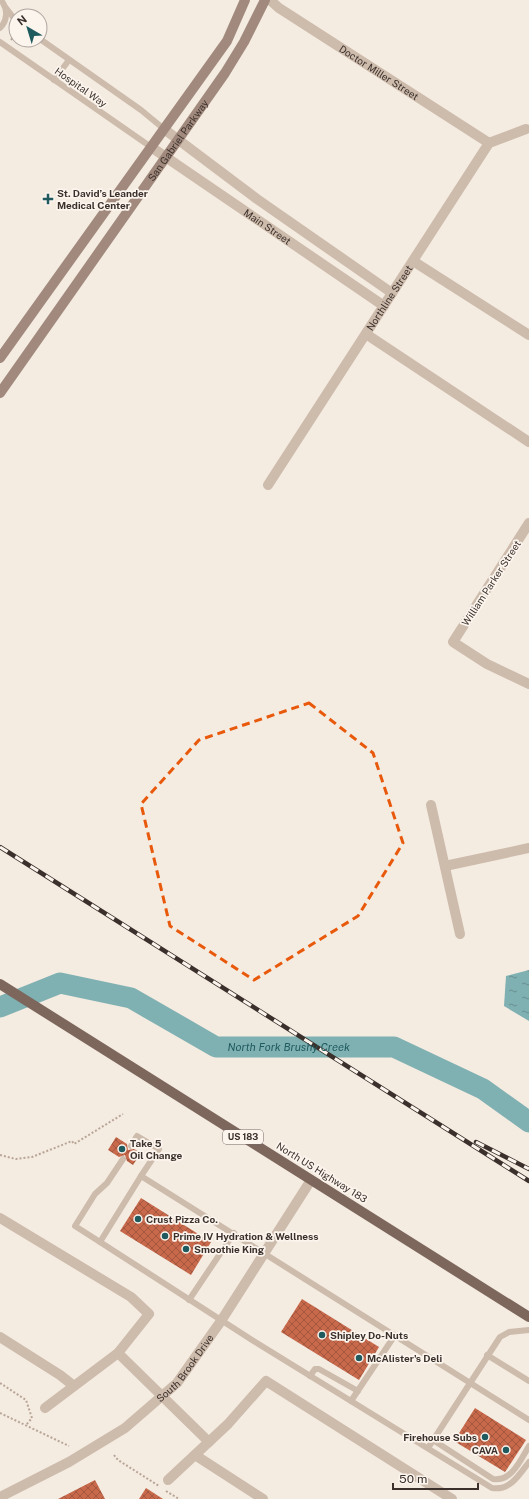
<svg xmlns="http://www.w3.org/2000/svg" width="529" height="1499" viewBox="0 0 529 1499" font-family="'Public Sans',sans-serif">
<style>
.water{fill:url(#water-ripples)}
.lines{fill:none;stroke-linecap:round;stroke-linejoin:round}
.river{stroke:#7fb0b2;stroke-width:21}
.building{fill:url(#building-cross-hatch)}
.path{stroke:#b9a596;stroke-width:2;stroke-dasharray:2 2;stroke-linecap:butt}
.lane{stroke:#cdbbac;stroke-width:6}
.street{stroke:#cdbbac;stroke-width:10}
.secondary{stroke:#a18a7d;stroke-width:10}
.primary{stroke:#7d675c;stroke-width:10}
.rail-casing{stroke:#3b302b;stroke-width:4.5}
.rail{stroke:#fbf5ee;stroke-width:3;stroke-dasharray:9;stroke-linecap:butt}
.marked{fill:none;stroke:#e8590c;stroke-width:3;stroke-dasharray:8 5;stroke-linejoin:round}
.poi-dot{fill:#1f5a5e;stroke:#fbf5ee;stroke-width:1.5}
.labels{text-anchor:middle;stroke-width:3.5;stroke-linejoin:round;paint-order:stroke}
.shield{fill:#fbf5ee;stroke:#756b66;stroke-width:1}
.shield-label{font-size:9px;font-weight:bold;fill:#3b302b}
.street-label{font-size:10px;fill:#3b302b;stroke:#fbf5ee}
.poi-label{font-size:10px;font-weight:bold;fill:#3b302b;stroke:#fbf5ee;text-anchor:start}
.water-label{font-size:11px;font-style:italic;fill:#1f5a5e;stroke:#fbf5ee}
</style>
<defs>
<pattern id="water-ripples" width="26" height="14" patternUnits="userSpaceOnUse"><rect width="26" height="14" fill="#7fb0b2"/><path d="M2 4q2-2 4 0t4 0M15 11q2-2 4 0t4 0" fill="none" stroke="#699091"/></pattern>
<pattern id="building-cross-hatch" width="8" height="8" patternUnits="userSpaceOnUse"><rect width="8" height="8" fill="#c8694b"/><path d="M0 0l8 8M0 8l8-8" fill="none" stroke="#a4573f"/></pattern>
</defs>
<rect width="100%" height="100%" fill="#f4ebe1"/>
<polygon class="water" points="529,970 529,1021 504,1006 506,976"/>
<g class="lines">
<path class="river" id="s1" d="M0,1007L60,983L131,998L216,1047H394L483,1089L529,1122"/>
</g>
<g class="building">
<polygon points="116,1137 127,1144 128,1150 134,1149 141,1153 133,1165 127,1161 125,1155 119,1157 108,1150"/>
<polygon points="141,1198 211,1242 191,1275 120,1231"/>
<polygon points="302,1299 379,1347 359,1380 281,1332"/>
<polygon points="475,1408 526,1440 505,1472 454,1441"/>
<polygon points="95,1480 105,1499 58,1499"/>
<polygon points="146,1488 163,1499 139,1499"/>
</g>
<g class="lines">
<g class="path">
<polyline points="11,40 16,34"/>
<polyline points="0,1155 16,1159 32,1157 72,1141 74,1144 123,1114"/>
<polyline points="0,1383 26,1400 32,1418 26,1425"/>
<polyline points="0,1413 69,1446"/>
<polyline points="114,1455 118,1460 159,1486"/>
<polyline points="166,1491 179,1499"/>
</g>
<g class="lane">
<polyline points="6,8 16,21"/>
<path d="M0,28C8,20 8,9 1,0"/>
<polyline points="40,39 141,110 164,129"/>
<polyline points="0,42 151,147"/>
<polyline points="54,80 69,60"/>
<polyline points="131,1146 137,1136 159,1149 141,1176"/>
<polyline points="100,1242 75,1226 95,1194 107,1183 123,1159"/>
<polyline points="189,1300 234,1233"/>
<polyline points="487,1355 529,1381"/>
<polyline points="310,1376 315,1369 319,1369 358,1391"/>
<polyline points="351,1401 395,1335"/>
<path d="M529,1420L141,1176L100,1242L252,1340L492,1488C510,1491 519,1475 529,1462"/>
<path d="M433,1440L493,1479C512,1482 521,1459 529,1446"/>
<polyline points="428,1448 500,1337 509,1332 529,1330"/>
</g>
<g class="street">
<path id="s2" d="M270,0L279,8L489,143"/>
<polyline points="164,129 257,199 392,293"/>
<path id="s3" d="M151,147L384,306"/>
<polyline points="413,261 529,335"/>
<polyline points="366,334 529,442"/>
<path id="s4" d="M268,485L489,143L526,129"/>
<polyline points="529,523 453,642 487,664 529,684"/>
<polyline points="431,805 460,934"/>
<polyline points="445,866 529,848"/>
<polyline points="0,1218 131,1297 149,1314 118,1353 45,1408"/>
<polyline points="0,1337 60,1375 74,1386"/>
<polyline points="118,1353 209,1442"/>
<polyline points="195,1455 263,1499"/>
<polyline points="168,1480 228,1424 266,1381 452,1499"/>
<path id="s5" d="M0,1497L69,1462L125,1428L177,1383L221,1321L311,1180"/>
</g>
<g class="secondary">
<polyline points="0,358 227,41 245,0"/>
<path id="s6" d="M0,393L225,73L244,42L265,0"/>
</g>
<polyline class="primary" points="0,984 529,1317"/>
<g class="rail-casing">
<g id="rail">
<polyline points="0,847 529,1181"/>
<polyline points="476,1142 529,1169"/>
</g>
</g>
<use href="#rail" class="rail"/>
</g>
<path class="marked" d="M309,703L373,753L403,843L358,916L254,980L170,926L141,804L199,740Z"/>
<g class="poi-dot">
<path d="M46 193h4v4h4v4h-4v4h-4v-4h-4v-4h4z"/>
<circle cx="122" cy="1149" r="4"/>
<circle cx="138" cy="1219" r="4"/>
<circle cx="165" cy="1236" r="4"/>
<circle cx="186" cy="1249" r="4"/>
<circle cx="322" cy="1335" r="4"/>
<circle cx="359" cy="1358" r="4"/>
<circle cx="485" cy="1437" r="4"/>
<circle cx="506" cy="1450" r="4"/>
</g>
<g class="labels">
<rect class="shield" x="223" y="1130" width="40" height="14" rx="3"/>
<g class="shield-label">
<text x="243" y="1140">US 183</text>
</g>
<g class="street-label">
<text dy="4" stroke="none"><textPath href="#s2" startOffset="131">Doctor Miller Street</textPath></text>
<text transform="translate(81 87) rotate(35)" y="4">Hospital Way</text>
<text dy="4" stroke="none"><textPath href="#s6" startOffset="309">San Gabriel Parkway</textPath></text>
<text dy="4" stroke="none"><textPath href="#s3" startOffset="141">Main Street</textPath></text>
<text dy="4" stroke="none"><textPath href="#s4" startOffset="223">Northline Street</textPath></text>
<text transform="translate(491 583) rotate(-57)" y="4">William Parker Street</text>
<text transform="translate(322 1172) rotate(32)" y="4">North US Highway 183</text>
<text dy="4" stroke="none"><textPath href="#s5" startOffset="228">South Brook Drive</textPath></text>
</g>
<g class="poi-label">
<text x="57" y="197">St. David’s Leander<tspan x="57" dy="12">Medical Center</tspan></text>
<text x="130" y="1147">Take 5<tspan x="130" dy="12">Oil Change</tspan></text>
<text x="146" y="1223">Crust Pizza Co.</text>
<text x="173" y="1240">Prime IV Hydration &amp; Wellness</text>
<text x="194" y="1253">Smoothie King</text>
<text x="330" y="1339">Shipley Do-Nuts</text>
<text x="367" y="1362">McAlister's Deli</text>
<text x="477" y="1441" text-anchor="end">Firehouse Subs</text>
<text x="498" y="1454" text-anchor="end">CAVA</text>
</g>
<g class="water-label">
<text dy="4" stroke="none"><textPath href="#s1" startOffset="308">North Fork Brushy Creek</textPath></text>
</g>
</g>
<g transform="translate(28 28) rotate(322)"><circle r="19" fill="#fbf5ee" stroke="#aea6a0"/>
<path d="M0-3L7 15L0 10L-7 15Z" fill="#1f5a5e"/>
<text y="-6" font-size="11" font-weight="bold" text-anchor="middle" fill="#3b302b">N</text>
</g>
<path d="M393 1483v6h85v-6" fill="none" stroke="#3b302b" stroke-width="2"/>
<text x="399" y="1483" font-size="12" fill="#3b302b" stroke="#fbf5ee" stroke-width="3" paint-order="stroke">50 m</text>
</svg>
